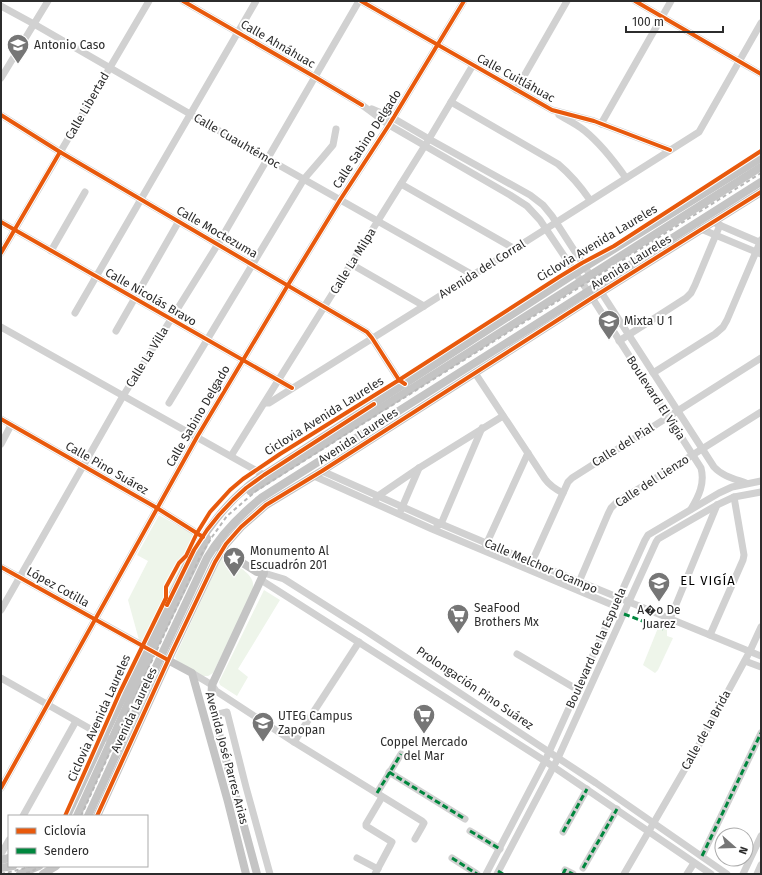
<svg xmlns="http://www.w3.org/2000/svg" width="762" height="875" viewBox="0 0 762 875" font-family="'Fira Sans',sans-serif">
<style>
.green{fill:#eef5ea}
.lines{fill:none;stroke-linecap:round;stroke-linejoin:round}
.minor{stroke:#d1d1d1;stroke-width:7}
.major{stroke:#c4c4c4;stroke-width:8}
.rail{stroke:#b8b8b8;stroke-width:2;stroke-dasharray:4 3;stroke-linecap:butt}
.quiet{stroke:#00873e;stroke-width:3;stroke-dasharray:6 3;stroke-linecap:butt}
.cycleway-casing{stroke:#fff;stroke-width:6}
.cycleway{stroke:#e8590c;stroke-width:4}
.labels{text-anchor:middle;stroke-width:4;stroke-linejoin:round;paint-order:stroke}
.street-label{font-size:12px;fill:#2c2c2c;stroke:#fff}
.poi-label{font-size:12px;fill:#2c2c2c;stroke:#fff;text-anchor:start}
.neighbourhood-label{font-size:13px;letter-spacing:1px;fill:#000;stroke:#fff}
</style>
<rect width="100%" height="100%" fill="#fff"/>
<g class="green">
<polygon points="159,515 198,537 146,644 139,640 128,600 148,561 137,555"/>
<path d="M222,556C231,562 249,571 252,580C254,584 253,590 252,593L213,673L208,676H203L177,661L175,657Z"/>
<polygon points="264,590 280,600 238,669 248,677 237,696 220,685 219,682"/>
<polygon points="662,618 667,625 667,636 673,638 658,670 655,673 643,665"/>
</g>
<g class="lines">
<g class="minor">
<path d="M183,1L315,77L362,105L389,125L510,195L527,206L540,220L589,293L701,468C705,483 699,496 691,509"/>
<polyline points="361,1 552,110 594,121 670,150"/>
<polyline points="635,1 761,74"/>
<polyline points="1,6 34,24 268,159 473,275"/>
<polyline points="1,78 48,1"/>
<polyline points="516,90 567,1"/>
<path d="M451,102L558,164C571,175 581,187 590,200"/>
<path d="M372,109L393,118L429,139L530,195L543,205L552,216L714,467C722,476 735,479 746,483"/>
<polyline points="1,115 60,152 367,332 372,338 399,380 405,384"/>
<path d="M559,115C568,120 578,125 585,131C602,145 614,161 626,178"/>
<polyline points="601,124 671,1"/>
<polyline points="401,184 515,249"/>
<polyline points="1,222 292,388"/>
<polyline points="717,224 761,243"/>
<polyline points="701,229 761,254"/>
<polyline points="51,251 85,192"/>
<polyline points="1,253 149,1"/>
<polyline points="351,264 424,306"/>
<polyline points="75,313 256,1"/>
<polyline points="1,327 264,475"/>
<polyline points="116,331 179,221"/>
<polyline points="619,341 686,298 691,293 695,285 720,225"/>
<path d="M475,373L545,479C550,486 555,489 563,493"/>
<polyline points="653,373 715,334 723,327 727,320 761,240"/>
<polyline points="169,403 304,179 323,157 333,145 336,129"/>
<polyline points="265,403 269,403 424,306 699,132 761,23"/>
<polyline points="1,419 157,508 203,537"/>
<polyline points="1,444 11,425"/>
<polyline points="231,456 429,139 473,65"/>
<polyline points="322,471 441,524 522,558 761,656"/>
<polyline points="314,476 432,529 615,606"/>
<polyline points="376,499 378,496 419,468 503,416"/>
<polyline points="401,510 419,468"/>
<polyline points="437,526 441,524 482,428"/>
<polyline points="485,547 528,453"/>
<polyline points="530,566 568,482 572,478 761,358"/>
<polyline points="1,567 147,648"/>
<polyline points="264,573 284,579 366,631 596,783 727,874"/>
<polyline points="261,580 545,761 711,874"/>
<polyline points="579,582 608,514 611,508 616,503 761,412"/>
<polyline points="1,610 123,396 218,244 359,1"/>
<polyline points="670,619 717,505"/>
<polyline points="710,635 743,560 744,555 734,497"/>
<polyline points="517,654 578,690"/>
<polyline points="745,661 761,667"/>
<polyline points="192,673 212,685 216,691 294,742 422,821 424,823 423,825 415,839"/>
<polyline points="1,678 101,735 124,747"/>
<polyline points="214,715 227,712 246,787 270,874"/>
<polyline points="294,742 359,642"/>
<polyline points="389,772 465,819"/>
<polyline points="1,788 197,437 288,285 340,200 389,125 464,1"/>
<polyline points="377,793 401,754"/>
<polyline points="23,816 76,721"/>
<polyline points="470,831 500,849"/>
<polyline points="563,832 587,789"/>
<polyline points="1,854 9,840"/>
<polyline points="702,856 761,733"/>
<polyline points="357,858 378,869"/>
<polyline points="452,858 477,874"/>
<polyline points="583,868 617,809"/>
<polyline points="565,870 573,874"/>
<polyline points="375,874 391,844 392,842 366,826 366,824 382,797"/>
<polyline points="486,874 545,761 645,540 648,535 719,493 732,487 761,481"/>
<polyline points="497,874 558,758 656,542 658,539 717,505 734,497 761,492"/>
<polyline points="624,874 700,743 750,651 761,627"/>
<polyline points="687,874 694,863"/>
<polyline points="743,874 761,836"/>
<polyline points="757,874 761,865"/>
</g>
<g class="major">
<polyline points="250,491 761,167"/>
<polyline points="219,548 257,572 264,573 212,685 211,701 214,715 257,874"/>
<polyline points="164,658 192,673 228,802 246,874"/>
<path d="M67,816L104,736L194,550C209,528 225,505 246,488C251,483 258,479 264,475L585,267L761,158"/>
<polyline points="77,816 152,651 207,538"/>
<path d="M88,816L161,656L207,558C221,534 239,516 261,498L761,182"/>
<polyline points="97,816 171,654 215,562 226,544 241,527 266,505 322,471 592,298 761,192"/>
<polyline points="1,860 9,858"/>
<polyline points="1,868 13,866"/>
<polyline points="20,874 39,866"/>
<polyline points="43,874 56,866"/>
</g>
<g class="rail">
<polyline points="81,816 129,710 200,557 212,537 227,516 256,491 761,173"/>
<polyline points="26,873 31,872 40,866"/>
<polyline points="1,874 22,869 31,866"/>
</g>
<g class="quiet">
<polyline points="624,614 666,630"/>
<polyline points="389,772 465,819"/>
<polyline points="377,793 401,754"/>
<polyline points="470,831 500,849"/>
<polyline points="563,832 587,789"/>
<polyline points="702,856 761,733"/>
<polyline points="452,858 477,874"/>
<polyline points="583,868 617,809"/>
<polyline points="498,871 503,874"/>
<polyline points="563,874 565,870 573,874"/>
</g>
<g class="cycleway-casing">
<g id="cycleway">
<polyline points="183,1 315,77 362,105"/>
<polyline points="361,1 552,110 594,121 670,150"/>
<polyline points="635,1 761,74"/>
<polyline points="1,115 60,152 367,332 372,338 399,380 405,384"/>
<polyline points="1,222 292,388"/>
<polyline points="1,253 60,152"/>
<polyline points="1,419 157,508 203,537"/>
<polyline points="1,567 168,660"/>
<polyline points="167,605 194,550 207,530 219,515 233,500 246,488 264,475 374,404"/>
<polyline points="1,788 197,437 288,285 340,200 389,125 464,1"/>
<polyline points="65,816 90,760 120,692 166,598 166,587 179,563 186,556 197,533 210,512 230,490 243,479 280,454 399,380 559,277 582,263 614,246 761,151"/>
<polyline points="97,816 171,654 215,562 226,544 241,527 266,505 322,471 592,298 761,192"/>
</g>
</g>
<use href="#cycleway" class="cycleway"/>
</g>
<defs>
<g id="school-pin" transform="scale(1.15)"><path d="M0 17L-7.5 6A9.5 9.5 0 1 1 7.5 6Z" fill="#767676" stroke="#fff"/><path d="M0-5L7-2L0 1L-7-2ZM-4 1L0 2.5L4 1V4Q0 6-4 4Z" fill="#fff"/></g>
<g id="sight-pin" transform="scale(1.15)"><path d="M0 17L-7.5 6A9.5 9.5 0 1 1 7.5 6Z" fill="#767676" stroke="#fff"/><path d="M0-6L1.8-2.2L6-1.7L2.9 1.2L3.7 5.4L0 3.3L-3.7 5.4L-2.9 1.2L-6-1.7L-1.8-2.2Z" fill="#fff"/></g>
<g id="supermarket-pin" transform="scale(1.15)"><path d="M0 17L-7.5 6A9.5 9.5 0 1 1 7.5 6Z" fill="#767676" stroke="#fff"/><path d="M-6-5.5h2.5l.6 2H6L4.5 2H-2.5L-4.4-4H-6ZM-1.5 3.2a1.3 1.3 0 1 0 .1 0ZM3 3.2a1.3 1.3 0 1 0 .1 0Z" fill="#fff"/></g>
<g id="university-pin" transform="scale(1.15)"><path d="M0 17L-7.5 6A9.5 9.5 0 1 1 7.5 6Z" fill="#767676" stroke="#fff"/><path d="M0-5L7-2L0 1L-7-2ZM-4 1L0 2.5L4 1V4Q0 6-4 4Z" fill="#fff"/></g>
</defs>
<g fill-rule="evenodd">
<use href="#school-pin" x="18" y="45"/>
<use href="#school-pin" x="609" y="321"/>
<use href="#sight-pin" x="234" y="558"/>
<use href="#school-pin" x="659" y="583"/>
<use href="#supermarket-pin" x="458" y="615"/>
<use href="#supermarket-pin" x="424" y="715"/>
<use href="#university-pin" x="263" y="723"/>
</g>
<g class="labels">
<g class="street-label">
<text transform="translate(278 44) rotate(30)" y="4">Calle Ahnáhuac</text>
<text transform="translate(516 78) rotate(29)" y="4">Calle Cuitláhuac</text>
<text transform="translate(87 106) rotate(-60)" y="4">Calle Libertad</text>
<text transform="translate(367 139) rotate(-57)" y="4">Calle Sabino Delgado</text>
<text transform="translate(237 141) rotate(30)" y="4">Calle Cuauhtémoc</text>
<text transform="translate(217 232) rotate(30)" y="4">Calle Moctezuma</text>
<text transform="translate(597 243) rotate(-31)" y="4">Ciclovia Avenida Laureles</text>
<text transform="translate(353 261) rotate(-58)" y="4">Calle La Milpa</text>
<text transform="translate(631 262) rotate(-32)" y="4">Avenida Laureles</text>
<text transform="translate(482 269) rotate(-32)" y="4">Avenida del Corral</text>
<text transform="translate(151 297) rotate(30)" y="4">Calle Nicolás Bravo</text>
<text transform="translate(147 357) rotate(-58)" y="4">Calle La Villa</text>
<text transform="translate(656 398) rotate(57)" y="4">Boulevard El Vigia</text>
<text transform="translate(198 416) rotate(-60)" y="4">Calle Sabino Delgado</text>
<text transform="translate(324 416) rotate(-32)" y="4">Ciclovia Avenida Laureles</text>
<text transform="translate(358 436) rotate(-33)" y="4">Avenida Laureles</text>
<text transform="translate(623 445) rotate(-32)" y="4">Calle del Pial</text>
<text transform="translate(107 468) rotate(30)" y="4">Calle Pino Suárez</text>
<text transform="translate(652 481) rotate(-33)" y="4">Calle del Lienzo</text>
<text transform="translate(541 566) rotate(23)" y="4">Calle Melchor Ocampo</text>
<text transform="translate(58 587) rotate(29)" y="4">López Cotilla</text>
<text transform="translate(596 648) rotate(-66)" y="4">Boulevard de la Espuela</text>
<text transform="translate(475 688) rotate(34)" y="4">Prolongación Pino Suárez</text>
<text transform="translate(134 710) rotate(-65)" y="4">Avenida Laureles</text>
<text transform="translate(99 718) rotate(-66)" y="4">Ciclovia Avenida Laureles</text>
<text transform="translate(706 730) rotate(-61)" y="4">Calle de la Brida</text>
<text transform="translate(227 758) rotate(75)" y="4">Avenida José Parres Arias</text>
</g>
<g class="poi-label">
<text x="34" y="49">Antonio Caso</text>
<text x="624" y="325">Mixta U 1</text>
<text x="250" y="555">Monumento Al<tspan x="250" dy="14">Escuadrón 201</tspan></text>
<text x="474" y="612">SeaFood<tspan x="474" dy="14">Brothers Mx</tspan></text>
<text x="659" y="614" text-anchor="middle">A�o De<tspan x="659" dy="14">Juarez</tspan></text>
<text x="278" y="720">UTEG Campus<tspan x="278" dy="14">Zapopan</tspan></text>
<text x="424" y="746" text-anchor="middle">Coppel Mercado<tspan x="424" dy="14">del Mar</tspan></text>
</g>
<g class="neighbourhood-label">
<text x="708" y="585">EL VIGÍA</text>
</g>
</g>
<rect width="762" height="875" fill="none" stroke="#2c2c2c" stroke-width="4"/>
<rect x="8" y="815" width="140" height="52" fill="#ffffff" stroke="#ababab"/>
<rect x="16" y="828" width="20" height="6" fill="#e8590c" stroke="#ababab"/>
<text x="44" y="835" font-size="12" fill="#2c2c2c">Ciclovía</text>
<rect x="16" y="848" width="20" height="6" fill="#00873e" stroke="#ababab"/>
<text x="44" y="855" font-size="12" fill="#2c2c2c">Sendero</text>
<g transform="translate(734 847) rotate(110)"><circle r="19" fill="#ffffff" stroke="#ababab"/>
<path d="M0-3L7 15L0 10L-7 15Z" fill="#767676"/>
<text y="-6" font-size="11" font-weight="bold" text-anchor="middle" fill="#2c2c2c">N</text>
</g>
<path d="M626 26v6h97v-6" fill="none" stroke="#2c2c2c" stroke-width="2"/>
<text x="632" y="26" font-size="12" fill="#2c2c2c" stroke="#ffffff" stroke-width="3" paint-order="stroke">100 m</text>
</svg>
